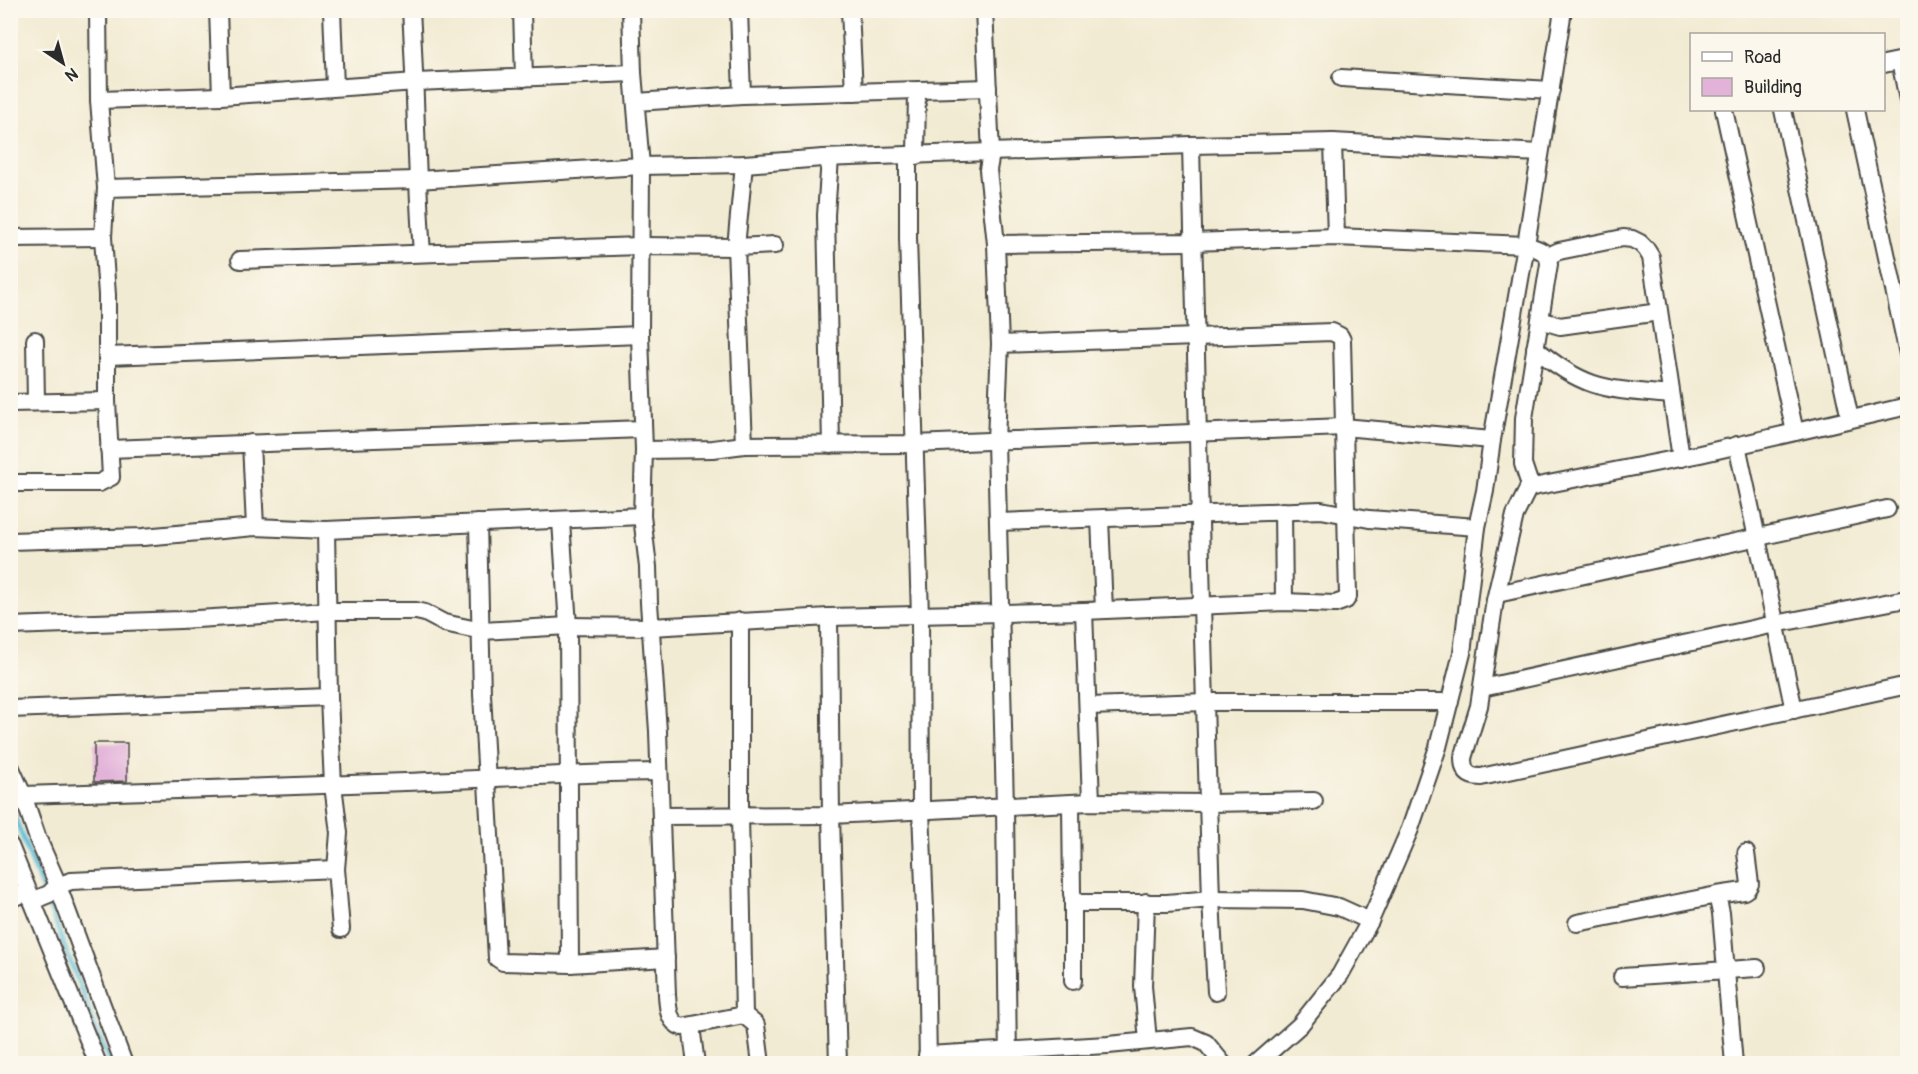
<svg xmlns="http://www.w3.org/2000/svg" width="1918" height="1074" viewBox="0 0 1918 1074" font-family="Pangolin,sans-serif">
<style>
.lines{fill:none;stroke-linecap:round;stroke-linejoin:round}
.stream{stroke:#5abed8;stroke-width:5}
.building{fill:#e2b2d9}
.minor-casing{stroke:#494844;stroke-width:20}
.minor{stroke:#fff;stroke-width:16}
</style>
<rect width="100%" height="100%" fill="#fbf7ec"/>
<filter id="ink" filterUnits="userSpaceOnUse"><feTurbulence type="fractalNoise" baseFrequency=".0167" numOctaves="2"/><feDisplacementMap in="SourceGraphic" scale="12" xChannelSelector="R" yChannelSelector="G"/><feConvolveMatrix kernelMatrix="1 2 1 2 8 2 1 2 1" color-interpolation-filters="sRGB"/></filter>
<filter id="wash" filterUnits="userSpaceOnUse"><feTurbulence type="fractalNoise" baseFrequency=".008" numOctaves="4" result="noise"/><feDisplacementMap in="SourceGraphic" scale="24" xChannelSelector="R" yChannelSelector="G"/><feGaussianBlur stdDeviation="1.35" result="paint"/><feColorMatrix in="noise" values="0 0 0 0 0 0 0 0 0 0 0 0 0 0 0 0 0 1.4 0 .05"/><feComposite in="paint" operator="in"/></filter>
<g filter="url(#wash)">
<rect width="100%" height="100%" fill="#f2ebd3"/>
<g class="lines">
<polyline class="stream" points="10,805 110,1064"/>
</g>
<g id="blocks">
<polygon class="building" points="94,743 127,743 127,781 94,782"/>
</g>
</g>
<g filter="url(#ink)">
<use href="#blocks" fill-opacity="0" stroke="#494844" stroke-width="1.5"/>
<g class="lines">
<g class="minor-casing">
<g id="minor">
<polyline points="218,10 221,96"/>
<polyline points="332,10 335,87"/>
<path d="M411,10C416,91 416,172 422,253"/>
<polyline points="522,10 524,78"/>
<path d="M631,10L633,73L641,166L640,335L644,450L642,516L648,567L649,603L658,731L667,995C668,1008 668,1022 682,1027L744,1015L740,815V621"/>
<polyline points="739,10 742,95"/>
<polyline points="850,10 854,92"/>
<polyline points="984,10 991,153 988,170 996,244 1000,344 996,441 1005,807 1008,1064"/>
<polyline points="1900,61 1908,100"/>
<polyline points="1884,64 1908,59"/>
<polyline points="1341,78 1551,90"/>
<polyline points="99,100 221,96 416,82 633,73"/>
<polyline points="636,102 742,95 988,88"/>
<polyline points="1724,110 1795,432"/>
<polyline points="1783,110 1850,419"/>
<polyline points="1855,110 1908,354"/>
<polyline points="1333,142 1336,237"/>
<polyline points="1191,145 1202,605 1211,899 1216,992"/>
<polyline points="916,156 917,91"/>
<polyline points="908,157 908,238 920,615 921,811 926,935 928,1064"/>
<polyline points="830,158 826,215 831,445"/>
<polyline points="106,188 417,180 641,166 744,164 823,158 1191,145 1333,142 1540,153"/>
<polyline points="10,238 103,237"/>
<path d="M996,244L1192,242L1336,237L1526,245C1537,249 1549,251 1549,264L1524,418L1523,464L1530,485L1515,515L1495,600L1479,706L1463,758C1463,771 1468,777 1481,777L1908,685"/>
<polyline points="1548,256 1559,251 1623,238 1632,239 1640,243 1646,249 1651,257 1681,458"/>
<polyline points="240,260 640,246 736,247 775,245"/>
<polyline points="1540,320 1560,326 1659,312"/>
<polyline points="35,340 36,402"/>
<path d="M1535,348C1586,391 1607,389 1671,395"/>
<polyline points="108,356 640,335"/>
<polyline points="10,403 107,401"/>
<polyline points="251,443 255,527"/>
<polyline points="744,445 736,247 744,164"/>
<polyline points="1737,445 1794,710"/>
<polyline points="109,449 643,429"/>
<polyline points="644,450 713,449 744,445 914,444 1343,427 1492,440"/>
<polyline points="10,483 99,483 111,477 107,401 107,295 103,237 106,188 99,100 98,10"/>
<polyline points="1528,488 1700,454 1908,406"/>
<polyline points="1283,511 1284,602"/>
<polyline points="1100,519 1104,610"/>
<polyline points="561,521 568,626 570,964"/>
<polyline points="999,522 1321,510 1369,519 1477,527"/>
<polyline points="478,523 482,694 497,958 503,962 570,964 666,958"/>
<polyline points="326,530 329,697 333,785 339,833 336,869 341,929"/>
<polyline points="10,541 143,537 255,527 326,530 642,516"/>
<polyline points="1497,594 1887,509"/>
<polyline points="1084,611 1091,802"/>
<polyline points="829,617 831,815 838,1064"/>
<polyline points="10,626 180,620 328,611 416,611 425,613 444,623 482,631 568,626 651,627 829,617 1084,611 1284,602 1335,604 1346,600 1348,596 1342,340 1340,336 1332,332 1000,344"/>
<polyline points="1482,688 1775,624 1906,599"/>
<polyline points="1089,706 1206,702 1450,702"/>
<polyline points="10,709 329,697"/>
<polyline points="10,766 23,795 38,839 55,878 124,1064"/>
<path d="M23,795C150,791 278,787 405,782C490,779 574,773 659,772"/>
<polyline points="1071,805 1072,894 1075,902 1077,903 1167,903 1211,899 1303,900 1339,907 1370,921"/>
<polyline points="662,816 831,815 1091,802 1209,803 1314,801"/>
<polyline points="10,846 98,1064"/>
<polyline points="1717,895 1721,913 1734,1064"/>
<polyline points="10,898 28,893"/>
<polyline points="1073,898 1073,981"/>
<polyline points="32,901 49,894 57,886 71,881 336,869"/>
<polyline points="1146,902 1143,986 1148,1041"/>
<polyline points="1577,923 1717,895 1744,891 1747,889 1750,884 1746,853"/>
<polyline points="1622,977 1757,968"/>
<polyline points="744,1015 756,1025 761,1064"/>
<polyline points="691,1026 696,1064"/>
<polyline points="927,1055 1108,1045 1192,1037 1206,1043 1223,1064"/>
<polyline points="1256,1064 1300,1025 1340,975 1370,921 1410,829 1438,747 1462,653 1477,527 1485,491 1492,440 1526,245 1563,10"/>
</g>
</g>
<use href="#minor" class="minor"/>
</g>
</g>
<rect width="1918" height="1074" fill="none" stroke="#fbf7ec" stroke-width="36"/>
<rect x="1690" y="33" width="195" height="78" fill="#fbf7ec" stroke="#a8a59f" stroke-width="1.5"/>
<rect x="1702" y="52" width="30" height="9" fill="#ffffff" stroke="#a8a59f" stroke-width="1.5"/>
<text x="1744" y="63" font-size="18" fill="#2b2b2b">Road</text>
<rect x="1702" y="78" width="30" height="18" fill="#e2b2d9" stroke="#a8a59f" stroke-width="1.5"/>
<text x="1744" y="93" font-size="18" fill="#2b2b2b">Building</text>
<g transform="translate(63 63) rotate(144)" stroke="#fbf7ec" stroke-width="4.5" paint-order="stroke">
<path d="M0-4.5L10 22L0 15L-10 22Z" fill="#2b2b2b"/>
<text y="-9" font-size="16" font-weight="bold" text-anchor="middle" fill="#2b2b2b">N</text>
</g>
</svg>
